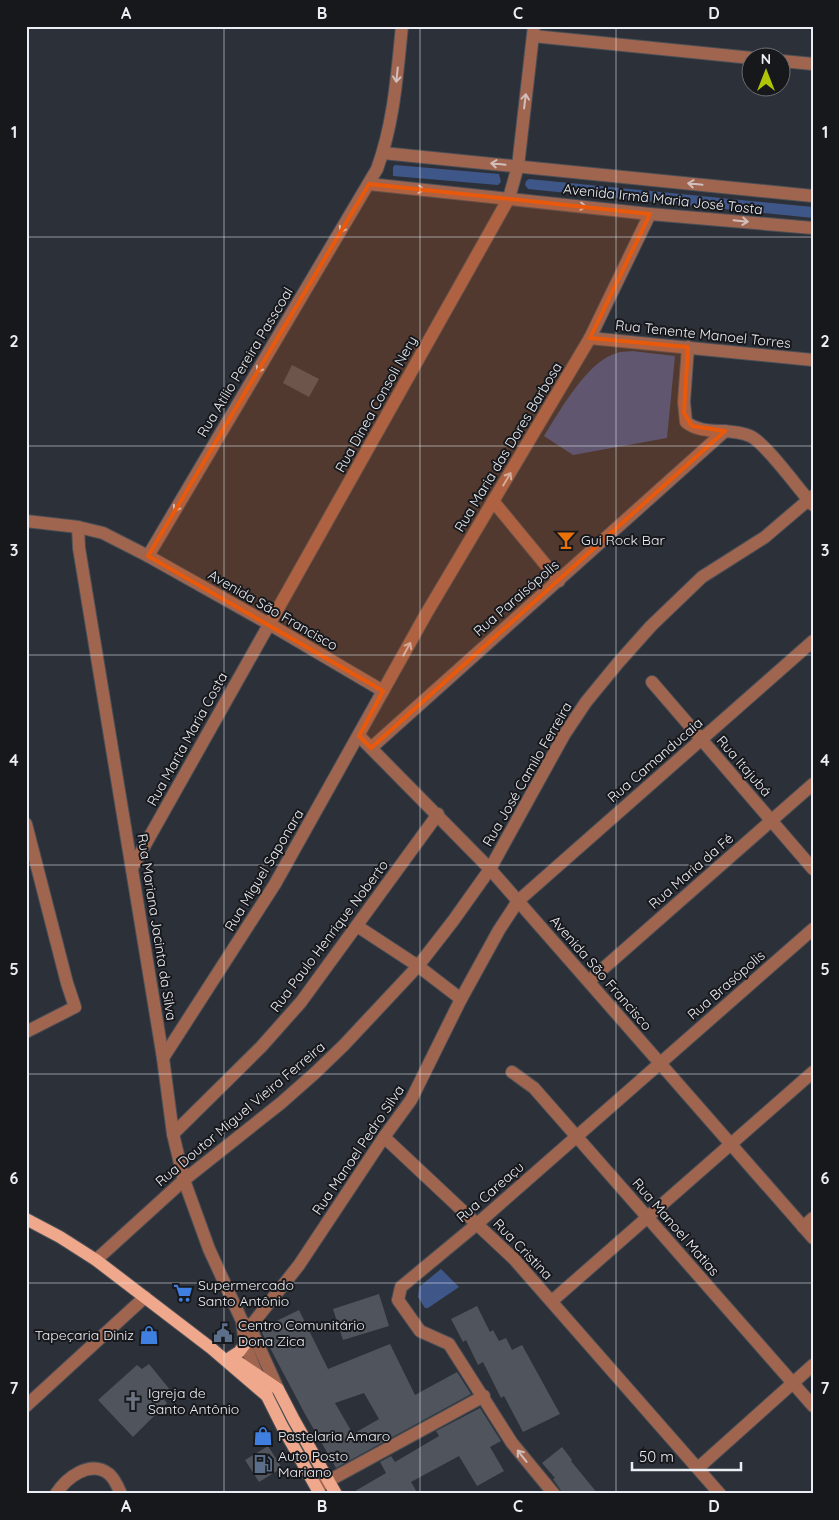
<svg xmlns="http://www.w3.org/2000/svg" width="839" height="1520" viewBox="0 0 839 1520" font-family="Quicksand,sans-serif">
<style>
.green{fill:#3f5689}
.building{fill:#4f545d;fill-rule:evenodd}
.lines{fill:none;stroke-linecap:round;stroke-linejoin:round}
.minor-casing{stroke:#4b4f57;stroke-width:14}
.major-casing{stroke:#4b4f57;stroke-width:14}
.minor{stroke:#a0654f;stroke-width:12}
.major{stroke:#f0a88c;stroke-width:12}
.oneway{stroke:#d1beba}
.marked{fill:#e8590c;fill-opacity:0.2;stroke:#e8590c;stroke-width:4;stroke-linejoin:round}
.grid{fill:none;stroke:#ebeef4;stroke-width:1;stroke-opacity:0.55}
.labels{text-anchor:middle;stroke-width:4;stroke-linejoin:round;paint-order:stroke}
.street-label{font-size:14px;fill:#ebeef4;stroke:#17181c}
.poi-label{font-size:14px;fill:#ebeef4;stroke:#17181c;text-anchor:start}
.neatline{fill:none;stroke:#ebeef4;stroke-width:2}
.grid-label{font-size:16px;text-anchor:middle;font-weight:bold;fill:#ebeef4}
</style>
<rect width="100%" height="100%" fill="#2c3139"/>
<g class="green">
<polygon points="395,165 499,174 501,182 498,185 393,176 393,167"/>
<polygon points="529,179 813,207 813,218 528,189 525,185 526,181"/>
<path d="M632,351L675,356L667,438L573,455L544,436C560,411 587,361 617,353C621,351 627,352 632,351Z"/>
<polygon points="441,1269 459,1287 428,1308 425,1308 418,1297 419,1287"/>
</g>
<g class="building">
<polygon points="292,365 319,379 309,397 283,383"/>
<polygon points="379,1294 389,1326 343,1340 333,1309"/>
<polygon points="477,1306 490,1332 493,1330 499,1341 506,1338 512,1350 522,1345 560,1414 523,1432 504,1396 501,1398 483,1362 478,1365 466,1340 463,1342 451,1319"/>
<path d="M299,1310L328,1369L390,1344L415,1395L457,1372L471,1394L336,1468L305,1414L260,1329ZM364,1393L379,1419L353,1434L335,1403Z"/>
<polygon points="149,1364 171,1391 162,1397 167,1403 133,1437 98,1400 137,1365 142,1369"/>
<polygon points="480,1408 501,1441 490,1447 504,1471 477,1486 459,1456 411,1482 418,1494 350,1494 386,1473 380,1462 391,1456 395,1462 439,1436 436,1431"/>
<polygon points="268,1446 282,1468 259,1482 245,1460"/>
<polygon points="562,1447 572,1460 571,1461 598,1494 562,1494 560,1489 553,1479 555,1478 542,1463"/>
</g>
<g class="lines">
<g class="minor-casing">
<g id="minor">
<polyline points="533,36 752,58"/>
<polyline points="782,61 813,64"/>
<polyline points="383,153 813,196"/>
<polyline points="369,184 650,214 813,228"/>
<polyline points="590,338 813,360"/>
<path d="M688,347L684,402L686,422C703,436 730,427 750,436C765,442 799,490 813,505"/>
<polyline points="493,501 559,581"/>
<polyline points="26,521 78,527 103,533 148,556 269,624 383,691"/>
<polyline points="78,527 79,548 163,1058 173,1134 184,1180 209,1249 242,1321 245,1344 258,1377"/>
<path d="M148,556L377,169C394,123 397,75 402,26"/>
<polyline points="652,682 813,869"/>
<polyline points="359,736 490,869 813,1238"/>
<polyline points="371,748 725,431"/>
<polyline points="26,824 67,983 75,1007 26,1032"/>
<polyline points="132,868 509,198 518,166 534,26"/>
<polyline points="357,926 418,966 461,999"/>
<polyline points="589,981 813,784"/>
<polyline points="163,1058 275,884 426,614 590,338 650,214"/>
<polyline points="512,1072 534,1088 813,1406"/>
<polyline points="173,1134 261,1047 301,1002 438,814"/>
<polyline points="384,1137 514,1259 720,1494"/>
<polyline points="803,1227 813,1218"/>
<polyline points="96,1260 184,1180 281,1103 315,1073 344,1045 418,966 453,921 490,869 564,735 586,702 618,663 651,626 702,577 765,537 813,496"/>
<polyline points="552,1301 813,1072"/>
<polyline points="244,1323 250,1327 278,1389"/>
<polyline points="250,1327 299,1265 384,1137 411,1100 461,999 499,930 518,901 813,641"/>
<polyline points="26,1406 145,1297"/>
<polyline points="698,1468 813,1365"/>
<polyline points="319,1486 484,1396"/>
<path d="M56,1494C66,1478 90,1459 109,1474C115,1479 118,1487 121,1494"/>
<polyline points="554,1494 512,1443 449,1344 420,1331 398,1300 401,1287 477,1224 813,929"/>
</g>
</g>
<g class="major-casing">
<g id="major">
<polyline points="26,1219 60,1237 96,1260 211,1348 267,1396"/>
<polyline points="231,1357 239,1352 245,1344"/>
<polyline points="235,1360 278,1389 294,1420 336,1494"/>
<polyline points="264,1390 282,1426 320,1494"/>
</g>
</g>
<use href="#minor" class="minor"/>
<use href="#major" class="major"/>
</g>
<defs><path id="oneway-shaft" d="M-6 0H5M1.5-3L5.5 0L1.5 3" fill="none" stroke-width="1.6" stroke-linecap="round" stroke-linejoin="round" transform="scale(1.25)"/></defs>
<g class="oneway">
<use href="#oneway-shaft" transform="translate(397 75) rotate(96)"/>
<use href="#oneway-shaft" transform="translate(525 101) rotate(-83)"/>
<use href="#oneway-shaft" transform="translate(498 164) rotate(-174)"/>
<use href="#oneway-shaft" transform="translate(695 184) rotate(-174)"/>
<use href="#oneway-shaft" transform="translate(417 189) rotate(6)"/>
<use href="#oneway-shaft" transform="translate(579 206) rotate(6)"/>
<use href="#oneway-shaft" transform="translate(741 221) rotate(6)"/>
<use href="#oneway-shaft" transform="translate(344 226) rotate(121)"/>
<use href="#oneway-shaft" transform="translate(261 366) rotate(121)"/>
<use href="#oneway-shaft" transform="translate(507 479) rotate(-59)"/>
<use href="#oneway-shaft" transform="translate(178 505) rotate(121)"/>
<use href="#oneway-shaft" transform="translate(407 649) rotate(-61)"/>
<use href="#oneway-shaft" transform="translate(522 1456) rotate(-128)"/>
</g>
<path class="marked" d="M369,184L650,214L590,338L688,347L684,413L692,426L725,431L371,748L359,736L383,691L148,556Z"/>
<path class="grid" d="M224,26V1494M420,26V1494M616,26V1494M26,237H813M26,446H813M26,655H813M26,865H813M26,1074H813M26,1283H813"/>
<defs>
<g id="bar-bare" transform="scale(1.5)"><path d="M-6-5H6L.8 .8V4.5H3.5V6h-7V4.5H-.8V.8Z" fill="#e8710a" stroke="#17181c" stroke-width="2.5" paint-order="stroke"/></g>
<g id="supermarket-bare" transform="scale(1.5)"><path d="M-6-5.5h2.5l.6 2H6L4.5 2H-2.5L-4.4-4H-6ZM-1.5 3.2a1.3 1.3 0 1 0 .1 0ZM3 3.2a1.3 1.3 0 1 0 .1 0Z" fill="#3f7fe0" stroke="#17181c" stroke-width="2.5" paint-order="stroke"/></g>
<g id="civic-bare" transform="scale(1.5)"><path d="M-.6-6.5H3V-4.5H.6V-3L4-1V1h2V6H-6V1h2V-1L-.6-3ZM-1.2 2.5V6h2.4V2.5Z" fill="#5c6f8a" stroke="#17181c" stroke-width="2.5" paint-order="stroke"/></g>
<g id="shop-bare" transform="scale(1.5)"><path d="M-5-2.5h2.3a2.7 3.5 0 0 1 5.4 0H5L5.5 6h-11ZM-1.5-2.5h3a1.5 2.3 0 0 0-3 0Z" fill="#3f7fe0" stroke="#17181c" stroke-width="2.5" paint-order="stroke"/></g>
<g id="church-bare" transform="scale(1.5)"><path d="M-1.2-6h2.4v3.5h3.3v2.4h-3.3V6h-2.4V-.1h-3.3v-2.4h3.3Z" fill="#6b7280" stroke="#17181c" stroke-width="2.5" paint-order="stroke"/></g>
<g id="fuel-bare" transform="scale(1.5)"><path d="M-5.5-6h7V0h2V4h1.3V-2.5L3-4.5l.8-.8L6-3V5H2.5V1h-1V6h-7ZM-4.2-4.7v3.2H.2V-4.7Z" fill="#5c6f8a" stroke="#17181c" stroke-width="2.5" paint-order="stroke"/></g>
</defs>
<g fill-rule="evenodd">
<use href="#bar-bare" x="566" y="540"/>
<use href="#supermarket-bare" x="183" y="1293"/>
<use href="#civic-bare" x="223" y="1333"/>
<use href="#shop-bare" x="149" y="1335"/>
<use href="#church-bare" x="133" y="1401"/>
<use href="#shop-bare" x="263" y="1436"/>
<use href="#fuel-bare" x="263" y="1464"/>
</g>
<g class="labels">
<g class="street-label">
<text transform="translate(663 199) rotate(6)" y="5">Avenida Irmã Maria José Tosta</text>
<text transform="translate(703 334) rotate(6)" y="5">Rua Tenente Manoel Torres</text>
<text transform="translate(245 362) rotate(-59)" y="5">Rua Atílio Pereira Passcoal</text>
<text transform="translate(376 404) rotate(-61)" y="5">Rua Dinea Consoli Nery</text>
<text transform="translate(508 447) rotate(-59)" y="5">Rua Maria das Dores Barbosa</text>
<text transform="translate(516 598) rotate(-41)" y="5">Rua Paraisópolis</text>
<text transform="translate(273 610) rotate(30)" y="5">Avenida São Francisco</text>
<text transform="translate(187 739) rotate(-61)" y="5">Rua Marta Maria Costa</text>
<text transform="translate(655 760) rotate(-41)" y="5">Rua Camanducaia</text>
<text transform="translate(744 766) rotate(49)" y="5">Rua Itajubá</text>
<text transform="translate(527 774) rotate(-60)" y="5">Rua José Camilo Ferreira</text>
<text transform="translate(264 870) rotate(-59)" y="5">Rua Miguel Saponara</text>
<text transform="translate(691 871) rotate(-41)" y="5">Rua Maria da Fé</text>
<text transform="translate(157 927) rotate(81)" y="5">Rua Mariana Jacinta da Silva</text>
<text transform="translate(329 936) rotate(-53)" y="5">Rua Paulo Henrique Noberto</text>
<text transform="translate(601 973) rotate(49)" y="5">Avenida São Francisco</text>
<text transform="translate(726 985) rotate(-41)" y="5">Rua Brasópolis</text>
<text transform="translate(240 1114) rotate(-40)" y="5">Rua Doutor Miguel Vieira Ferreira</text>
<text transform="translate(358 1150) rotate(-56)" y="5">Rua Manoel Pedro Silva</text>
<text transform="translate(490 1192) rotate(-41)" y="5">Rua Careaçu</text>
<text transform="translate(676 1227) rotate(49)" y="5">Rua Manoel Matias</text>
<text transform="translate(523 1249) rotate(46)" y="5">Rua Cristina</text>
</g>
<g class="poi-label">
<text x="581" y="545">Gui Rock Bar</text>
<text x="198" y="1290">Supermercado<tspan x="198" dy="16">Santo Antônio</tspan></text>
<text x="238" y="1330">Centro Comunitário<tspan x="238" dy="16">Dona Zica</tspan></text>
<text x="134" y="1340" text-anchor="end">Tapeçaria Diniz</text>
<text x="148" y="1398">Igreja de<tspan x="148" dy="16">Santo Antônio</tspan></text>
<text x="278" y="1441">Pastelaria Amaro</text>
<text x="278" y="1461">Auto Posto<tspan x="278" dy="16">Mariano</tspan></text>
</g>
</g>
<rect width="839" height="1520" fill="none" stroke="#17181c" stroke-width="55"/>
<g transform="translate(766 72)"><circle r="24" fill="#17181c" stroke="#6c6e72"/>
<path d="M0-4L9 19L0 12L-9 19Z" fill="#afc505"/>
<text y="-8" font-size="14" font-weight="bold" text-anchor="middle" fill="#ebeef4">N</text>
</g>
<path d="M632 1462v8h109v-8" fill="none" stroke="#ebeef4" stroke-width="2.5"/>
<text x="639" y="1462" font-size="15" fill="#ebeef4" stroke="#17181c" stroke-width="4" paint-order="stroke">50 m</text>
<rect x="28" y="28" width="784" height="1464" class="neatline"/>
<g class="grid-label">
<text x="126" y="19">A</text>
<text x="322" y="19">B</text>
<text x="518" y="19">C</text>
<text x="714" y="19">D</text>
<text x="14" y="138">1</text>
<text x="825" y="138">1</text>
<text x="14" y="347">2</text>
<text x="825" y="347">2</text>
<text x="14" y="556">3</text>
<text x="825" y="556">3</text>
<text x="14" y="766">4</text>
<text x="825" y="766">4</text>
<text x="14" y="975">5</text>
<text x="825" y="975">5</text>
<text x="14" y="1184">6</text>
<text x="825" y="1184">6</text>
<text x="14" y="1394">7</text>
<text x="825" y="1394">7</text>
<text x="126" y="1512">A</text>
<text x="322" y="1512">B</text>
<text x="518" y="1512">C</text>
<text x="714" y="1512">D</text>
</g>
</svg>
